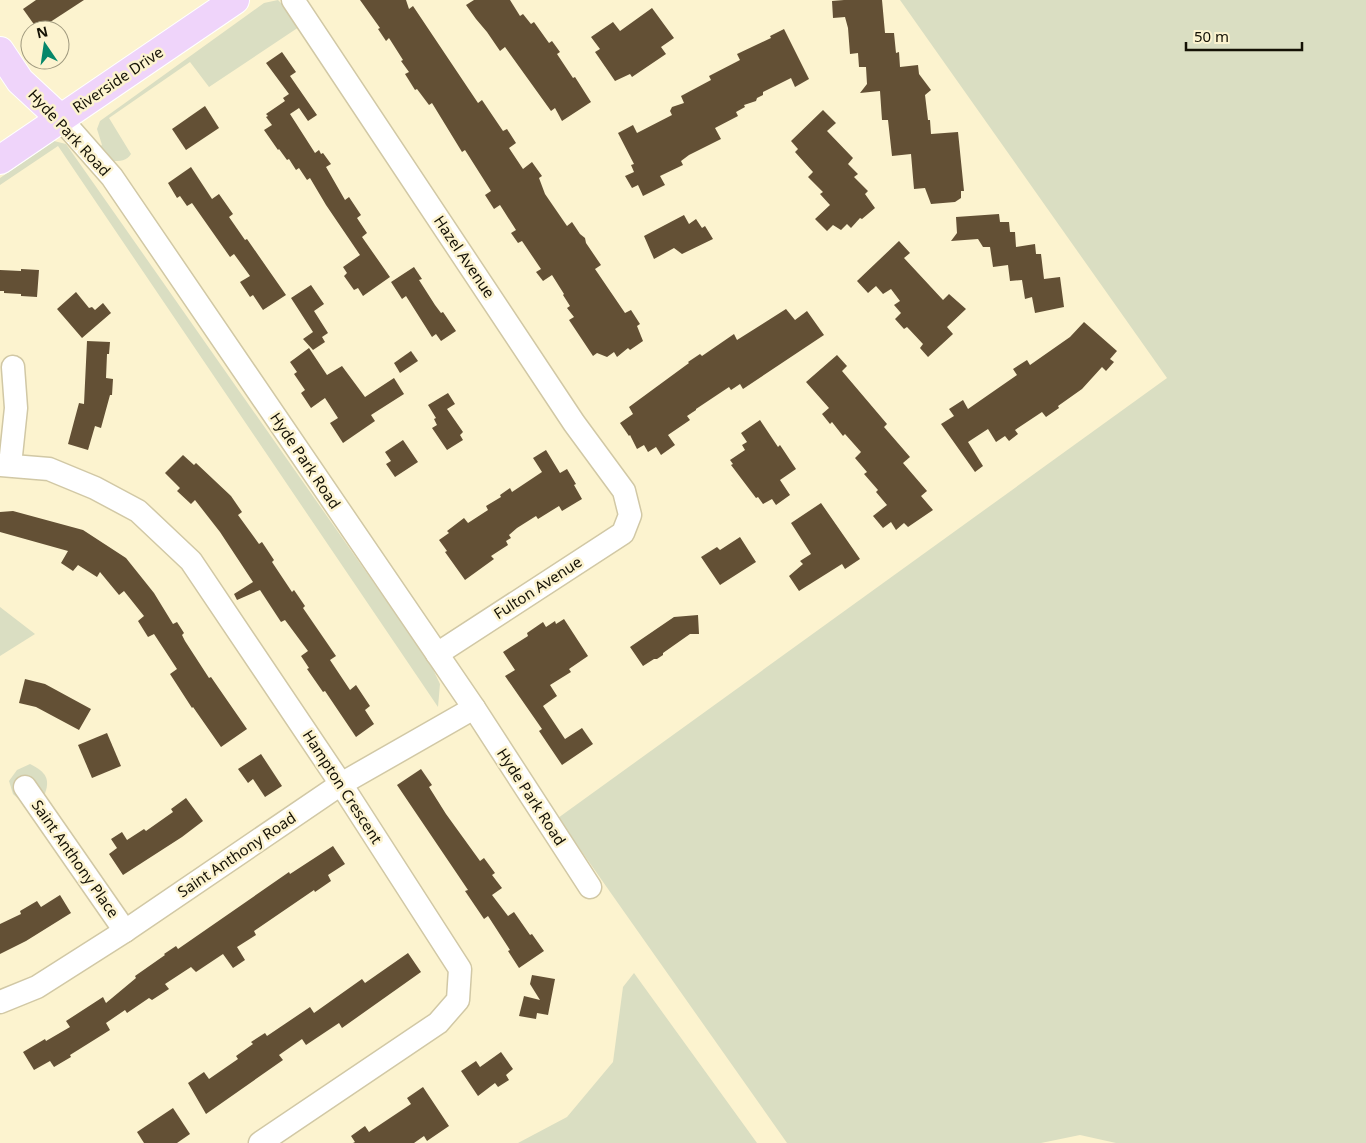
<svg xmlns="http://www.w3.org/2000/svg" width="1366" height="1143" viewBox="0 0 1366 1143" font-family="'Noto Sans',sans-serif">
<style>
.green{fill:#dadec2}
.building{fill:#635035}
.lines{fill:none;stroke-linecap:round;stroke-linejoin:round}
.minor-casing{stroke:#d1c8a5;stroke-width:25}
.major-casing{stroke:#fff;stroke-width:30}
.minor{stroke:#fff;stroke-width:22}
.major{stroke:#efd4fa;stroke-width:28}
.labels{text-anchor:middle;stroke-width:5;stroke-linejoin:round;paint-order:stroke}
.street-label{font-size:15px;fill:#141105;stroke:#fcf3cf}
</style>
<rect width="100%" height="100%" fill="#fcf3cf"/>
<g class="green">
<path d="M278,0L302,25L209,87L190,62L109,118L131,154C127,161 120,161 112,161L99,147L102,145L97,129L100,121L264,3Z"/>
<polygon points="900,0 1366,0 1366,1143 1116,1143 1080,1135 1041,1143 787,1143 558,818 1167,378"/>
<polygon points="54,141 66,144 430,663 440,684 438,707 58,146 0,185 0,178"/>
<polygon points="0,607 35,634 0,656"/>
<path d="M30,764C46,772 51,779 44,796L22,802L13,794L9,781L17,770Z"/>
<polygon points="634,973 757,1143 518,1143 567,1117 613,1062 623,987"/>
</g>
<g class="building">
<polygon points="36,0 84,0 38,30 23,9"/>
<polygon points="360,0 406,0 409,9 413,6 478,103 482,100 503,131 507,129 516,143 509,148 523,169 532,162 542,176 539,178 545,194 567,226 572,222 580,234 585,238 586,243 601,265 595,269 625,313 631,310 640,324 637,326 643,341 630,350 628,348 617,357 614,352 607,357 597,353 593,356 569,320 574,317 567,308 570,306 563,295 564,294 552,275 543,281 536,272 541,269 522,241 518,243 511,233 516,230 500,205 494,209 485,195 491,191 465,150 462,152 432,103 429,105 417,89 415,90 405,74 409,72 401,61 403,60 389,38 386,41 378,29 380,28"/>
<polygon points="474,0 510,0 520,16 523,14 531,24 534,22 549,43 552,41 560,52 557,54 573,78 575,77 591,102 562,121 555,108 551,111 505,47 500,51 487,32 476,19 466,5"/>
<polygon points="844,0 882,0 885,33 894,33 896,53 899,52 900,67 918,65 919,74 931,90 925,95 928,120 930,120 931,134 958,132 964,191 961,191 961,198 955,202 931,204 925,188 914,189 911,154 892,156 888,120 882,120 880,91 860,93 867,84 866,67 859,67 858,53 850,54 848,28 845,17 833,18 832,1"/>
<polygon points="652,8 674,38 661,47 666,54 632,77 630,74 615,81 595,52 600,49 591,37 613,22 620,31"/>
<polygon points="784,29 809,79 795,87 791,78 763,92 763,95 757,98 756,101 744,105 745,107 736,112 738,116 715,128 721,139 689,155 681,161 683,165 660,176 665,185 643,196 638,185 632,188 625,176 634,172 631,165 634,164 618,133 633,125 637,133 672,115 670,111 672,107 684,103 681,96 711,80 709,76 740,60 737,54 771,38 770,36"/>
<polygon points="282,52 296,72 290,76 317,115 308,121 299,108 290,114 315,153 319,150 321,154 323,153 331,164 326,167 345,200 349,197 361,215 357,218 367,233 362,237 390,277 363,296 358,288 354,290 344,276 347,273 343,267 360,255 326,205 310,178 307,180 299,168 296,170 289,159 287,160 279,149 278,150 264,130 272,125 266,117 268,116 266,114 285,101 283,98 289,94 266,63"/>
<polygon points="205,106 219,128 186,150 172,129"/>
<polygon points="823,110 836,123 827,131 853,158 848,164 858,174 854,177 868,191 865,194 875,208 862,219 860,218 851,228 847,224 841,230 833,225 827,231 815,219 830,205 820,194 823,192 808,177 813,172 795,152 798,149 791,141"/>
<polygon points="191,167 212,199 219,194 233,214 229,217 245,240 247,239 286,295 263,310 253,295 250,297 240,282 250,276 234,254 230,257 192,203 187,206 180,196 177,198 168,183"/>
<polygon points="999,214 1000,222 1009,222 1010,232 1015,232 1016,247 1035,244 1036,254 1041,254 1044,279 1060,277 1064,307 1035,313 1032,297 1025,299 1022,280 1010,281 1008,265 993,267 990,247 983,247 978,239 951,241 957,233 956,217"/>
<polygon points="684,215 689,224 696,219 702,228 705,226 713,239 682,254 674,248 654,259 644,236"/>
<polygon points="899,241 910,253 904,258 943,300 949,294 966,309 947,327 953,334 928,357 920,348 923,344 907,327 904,329 895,319 901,313 894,305 900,301 891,289 883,294 876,286 868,293 857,281"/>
<polygon points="414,267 422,279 419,280 435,305 441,313 443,312 456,331 441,341 436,334 432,337 406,296 402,299 391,282"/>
<polygon points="21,269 39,270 37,297 21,296 21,294 4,293 4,291 0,291 0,270 21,271"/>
<polygon points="311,285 324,304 314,311 328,333 322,337 325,342 313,350 303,339 313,332 291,298"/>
<polygon points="76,292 89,308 92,307 95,310 103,303 111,313 82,338 57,309"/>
<polygon points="786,309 795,320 807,311 824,335 743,389 740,384 731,390 729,387 696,409 696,410 687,416 690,420 668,435 675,445 661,455 656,447 648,452 644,445 637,449 630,435 629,436 620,423 633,414 629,407 689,363 688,362 700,354 702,356 734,334 737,340"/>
<polygon points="1084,322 1117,351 1110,359 1114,362 1106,371 1102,367 1082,389 1058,406 1059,408 1046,417 1042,412 1015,430 1018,434 1009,441 1005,436 996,442 988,429 968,442 983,466 975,472 941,424 954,416 949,409 963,400 968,409 1017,375 1013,369 1027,360 1030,365 1070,337"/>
<polygon points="87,341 110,342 109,354 107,354 106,378 113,379 112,395 110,395 101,428 95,426 88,450 68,444 79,403 84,404"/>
<polygon points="309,348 327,375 342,366 365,397 394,378 404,394 371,415 375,421 343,443 330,423 338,418 325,398 311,408 301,393 305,390 294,374 297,372 290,362"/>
<polygon points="411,351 418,361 400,373 394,363"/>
<polygon points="837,355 847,366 842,371 887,424 884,427 910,457 903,463 927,491 921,496 933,510 908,527 904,523 896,530 891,522 883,528 873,516 887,505 876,492 878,490 864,474 867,472 855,458 861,452 845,434 843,436 832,422 830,424 822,414 829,408 806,382"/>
<polygon points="448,393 455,404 447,409 463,432 460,435 463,440 447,450 432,428 437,425 434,419 436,418 428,405"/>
<polygon points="760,420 778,447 780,445 796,469 780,480 790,495 776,505 772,499 763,504 758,497 756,498 731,465 733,464 730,460 745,450 742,445 747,442 741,433"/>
<polygon points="403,440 418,462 395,477 386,464 391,461 385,452"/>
<polygon points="546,450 560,473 567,469 576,484 574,485 582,499 562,511 559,506 538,519 536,516 517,528 509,535 511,538 506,541 508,545 491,556 494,559 465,580 445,552 447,551 439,540 449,533 447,531 464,518 468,523 488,510 486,506 501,497 500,495 510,488 512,492 542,472 533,458"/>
<polygon points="183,455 194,465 196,463 231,496 242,512 238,515 259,544 262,542 274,560 272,562 292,592 294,590 305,606 303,608 336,656 330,660 350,690 356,685 370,706 365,710 374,724 356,737 325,691 323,692 307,669 309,668 301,656 308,651 285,620 281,622 260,590 237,600 234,594 253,582 220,532 195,500 191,504 177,491 180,488 165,473"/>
<polygon points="821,503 860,559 845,569 842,564 799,591 789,576 803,564 800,561 811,554 791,523"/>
<polygon points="13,511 83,530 126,558 154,593 173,624 177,622 184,633 182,635 185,641 209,678 211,677 247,729 221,747 193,707 192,708 170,674 177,669 154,634 148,637 138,621 144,616 124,591 119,595 100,572 97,577 78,565 73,571 61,563 68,551 0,532 0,512"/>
<polygon points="740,537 756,562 720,585 701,557 717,547 720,550"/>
<polygon points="698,615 699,634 690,634 663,653 663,655 657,659 654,659 643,666 630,647 674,617"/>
<polygon points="564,619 588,656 569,669 571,672 550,685 557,696 543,706 565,739 582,728 593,744 562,765 539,731 542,729 505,676 515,670 503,652 528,636 527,633 543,622 546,627 555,621 556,624"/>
<polygon points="25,679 45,684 91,709 79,730 36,707 19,703"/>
<polygon points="107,733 121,766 92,778 78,745"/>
<polygon points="261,754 282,786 265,797 253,779 248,783 238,769"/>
<polygon points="421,769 432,785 429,787 446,814 480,861 484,858 495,873 492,875 502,888 492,895 508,916 514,912 530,935 532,934 544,951 519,968 508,951 510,950 488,916 484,919 465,891 468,890 397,785"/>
<polygon points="186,798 203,821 182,837 123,875 109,854 117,848 111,839 122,832 127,840 144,829 146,831 173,812 171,809"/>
<polygon points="333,846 345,864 328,875 331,881 315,892 314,890 254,931 256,935 237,947 245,960 233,968 223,954 196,972 191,967 165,984 169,989 152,1000 149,998 127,1013 125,1010 106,1023 110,1030 70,1055 71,1057 54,1067 50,1061 34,1070 23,1052 45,1039 46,1041 70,1027 66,1021 103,997 106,1003 136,978 135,976 165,955 164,954 176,946 178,949 289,872 290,874"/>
<polygon points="60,895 71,913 26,941 0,954 0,924 21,914 20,911 37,901 41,907"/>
<polygon points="408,953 421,972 342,1028 339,1023 306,1045 302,1039 279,1055 283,1060 206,1114 188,1083 204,1072 209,1079 238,1059 236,1056 253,1044 251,1042 265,1033 267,1036 310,1007 314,1013 362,979 365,983"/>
<polygon points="532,975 555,979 548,1015 537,1013 536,1019 519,1016 524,996 540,1000 530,984"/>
<polygon points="501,1052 513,1069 506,1075 509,1080 498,1087 495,1083 478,1096 461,1071 476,1061 480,1067"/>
<polygon points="423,1087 449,1126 427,1141 424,1136 414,1143 353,1143 355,1142 351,1136 365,1126 369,1132 411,1104 407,1098"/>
<polygon points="173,1108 190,1134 177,1143 144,1143 137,1132"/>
</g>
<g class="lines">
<g class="minor-casing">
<g id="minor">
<polyline points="293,0 574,423 624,491 630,515 623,533 437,654"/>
<polyline points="61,119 112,177 474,708 590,887"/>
<polyline points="0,465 49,469 95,488 138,511 191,561 341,784 460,969 458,1000 438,1023 260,1143"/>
<polyline points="10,465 16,408 13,367"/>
<polyline points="25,787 125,931"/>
<polyline points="0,1002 37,987 125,931 341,784 474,708"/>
</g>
</g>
<g class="major-casing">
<g id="major">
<polyline points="0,51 20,81 61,119"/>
<polyline points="0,160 235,0"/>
</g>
</g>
<use href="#minor" class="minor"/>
<use href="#major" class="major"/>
</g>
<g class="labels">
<g class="street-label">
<text transform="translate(118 80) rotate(-34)" y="5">Riverside Drive</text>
<text transform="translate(69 133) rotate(47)" y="5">Hyde Park Road</text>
<text transform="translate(464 257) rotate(56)" y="5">Hazel Avenue</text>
<text transform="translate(305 461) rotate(56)" y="5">Hyde Park Road</text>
<text transform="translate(538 588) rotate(-33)" y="5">Fulton Avenue</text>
<text transform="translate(342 787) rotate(57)" y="5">Hampton Crescent</text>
<text transform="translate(531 797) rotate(57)" y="5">Hyde Park Road</text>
<text transform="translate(237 855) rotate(-34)" y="5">Saint Anthony Road</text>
<text transform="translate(75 859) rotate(55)" y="5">Saint Anthony Place</text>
</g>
</g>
<g transform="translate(45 45) rotate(347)"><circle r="24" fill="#fcf3cf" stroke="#9f997e"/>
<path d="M0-4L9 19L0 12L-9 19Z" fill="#06876a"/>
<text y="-8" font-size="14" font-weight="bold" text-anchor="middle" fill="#141105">N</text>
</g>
<path d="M1186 42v8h116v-8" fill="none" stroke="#141105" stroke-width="2.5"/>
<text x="1194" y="42" font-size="15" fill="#141105" stroke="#fcf3cf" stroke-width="4" paint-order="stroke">50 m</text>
</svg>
